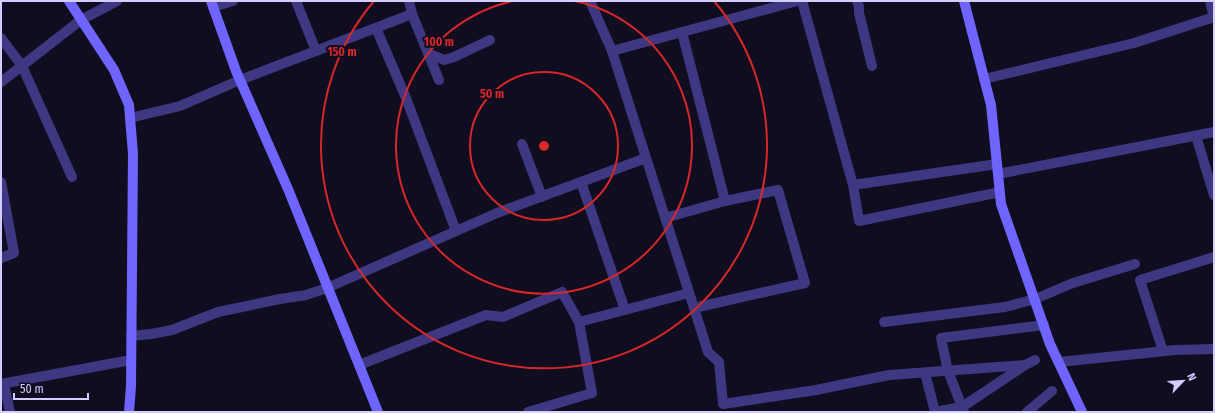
<svg xmlns="http://www.w3.org/2000/svg" width="1215" height="413" viewBox="0 0 1215 413" font-family="'Fira Sans Condensed',sans-serif">
<style>
.lines{fill:none;stroke-linecap:round;stroke-linejoin:round}
.street{stroke:#3e3781;stroke-width:10}
.secondary{stroke:#7064ff;stroke-width:10}
.ring{fill:none;stroke:#d62828;stroke-width:2}
.centre{fill:#d62828;stroke:#110d21;stroke-width:2}
.ring-label{font-size:12px;text-anchor:middle;font-weight:bold;fill:#d62828;stroke:#110d21;stroke-width:4;stroke-linejoin:round;paint-order:stroke}
</style>
<rect width="100%" height="100%" fill="#110d21"/>
<g class="lines">
<g class="street">
<polyline points="296,1 316,51"/>
<polyline points="409,1 412,14 439,80"/>
<polyline points="590,1 612,51"/>
<polyline points="797,1 612,51 708,352 719,362 723,404 816,390 889,375 1025,365"/>
<polyline points="802,1 853,185"/>
<polyline points="857,1 859,6 859,13 872,66"/>
<polyline points="1210,1 1214,18"/>
<polyline points="213,7 233,1"/>
<polyline points="376,28 406,98 456,231"/>
<polyline points="1,38 22,66 72,177"/>
<polyline points="428,53 444,60 454,57 490,40"/>
<polyline points="984,79 1134,43 1214,17"/>
<polyline points="1,82 81,20 117,1"/>
<polyline points="130,118 180,106 240,80 412,14"/>
<polyline points="1196,136 1214,195"/>
<polyline points="522,144 542,197"/>
<polyline points="997,164 853,185 859,221 1000,192"/>
<polyline points="998,174 1214,132"/>
<polyline points="1,182 14,253 1,258"/>
<polyline points="581,182 625,310"/>
<polyline points="665,218 725,201 682,32"/>
<polyline points="694,308 805,283 778,190 725,201"/>
<polyline points="884,322 1005,307 1035,299 1073,283 1135,264"/>
<polyline points="131,336 151,334 172,330 218,312 280,299 306,295 327,288 497,213 646,158"/>
<polyline points="1163,351 1140,280 1214,257"/>
<polyline points="1059,362 1175,350 1214,349"/>
<polyline points="359,365 486,315 503,317 562,292 579,322 689,293"/>
<polyline points="925,373 935,412"/>
<polyline points="1,384 131,360"/>
<polyline points="4,384 10,412"/>
<polyline points="528,412 592,393 579,322"/>
<polyline points="935,412 962,407 1025,365 1035,360"/>
<polyline points="964,412 948,371 941,338 1044,325"/>
<polyline points="1027,412 1052,391"/>
</g>
<g class="secondary">
<polyline points="69,1 114,70 129,105 133,154 131,386 129,412"/>
<polyline points="211,1 236,71 288,189 378,412"/>
<polyline points="964,1 991,105 1001,204 1050,344 1082,412"/>
</g>
</g>
<g class="ring">
<circle cx="544" cy="146" r="74"/>
<path d="M575 1A148 148 0 1 1 513 1"/>
<path d="M714 1A223 223 0 1 1 374 1"/>
</g>
<circle cx="544" cy="146" r="6" class="centre"/>
<g class="ring-label">
<text x="439" y="46">100 m</text>
<text x="342" y="56">150 m</text>
<text x="492" y="98">50 m</text>
</g>
<rect width="1215" height="413" fill="none" stroke="#d6cdff" stroke-width="4"/>
<g transform="translate(1183 381) rotate(65)" stroke="#110d21" stroke-width="3" paint-order="stroke">
<path d="M0-3L7 15L0 10L-7 15Z" fill="#d6cdff"/>
<text y="-6" font-size="11" font-weight="bold" text-anchor="middle" fill="#d6cdff">N</text>
</g>
<path d="M14 393v6h74v-6" fill="none" stroke="#d6cdff" stroke-width="2"/>
<text x="20" y="393" font-size="12" fill="#d6cdff" stroke="#110d21" stroke-width="3" paint-order="stroke">50 m</text>
</svg>
